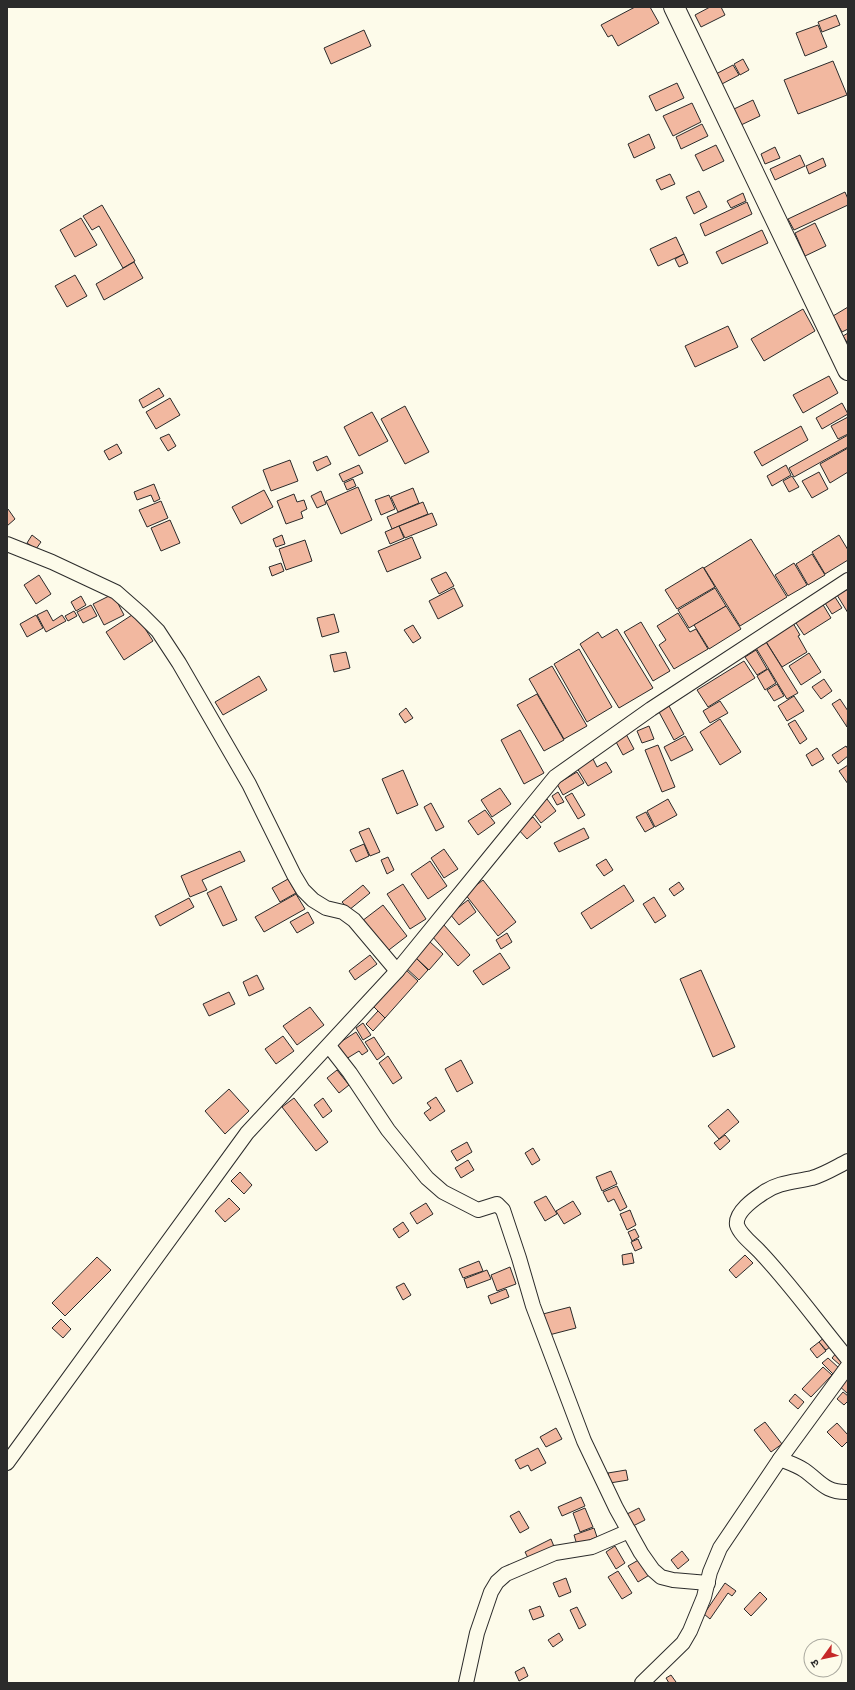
<svg xmlns="http://www.w3.org/2000/svg" width="855" height="1690" viewBox="0 0 855 1690" font-family="Raleway,'Noto Sans Devanagari',sans-serif">
<style>
.building{fill:#f2b8a0;stroke:#2b2b2b}
.lines{fill:none;stroke-linecap:round;stroke-linejoin:round}
.minor-casing{stroke:#2b2b2b;stroke-width:16}
.secondary-casing{stroke:#2b2b2b;stroke-width:22}
.minor{stroke:#fdfbea;stroke-width:14}
.secondary{stroke:#fdfbea;stroke-width:20}
</style>
<rect width="100%" height="100%" fill="#fdfbea"/>
<g class="building">
<polygon points="635,7 650,7 659,23 618,46 612,35 608,37 601,25"/>
<polygon points="710,7 721,7 725,15 701,27 695,15"/>
<polygon points="836,15 840,25 822,32 818,22"/>
<polygon points="818,25 827,47 805,56 796,33"/>
<polygon points="364,30 371,46 331,64 324,48"/>
<polygon points="743,59 749,70 740,75 734,64"/>
<polygon points="833,61 847,95 798,114 784,80"/>
<polygon points="733,65 739,75 720,85 714,75"/>
<polygon points="677,83 684,98 656,111 649,96"/>
<polygon points="753,100 760,116 741,125 734,109"/>
<polygon points="692,103 701,122 673,136 663,116"/>
<polygon points="702,124 708,136 681,149 676,137"/>
<polygon points="649,134 655,148 634,158 628,144"/>
<polygon points="716,145 724,161 703,171 695,155"/>
<polygon points="775,147 780,158 765,164 761,154"/>
<polygon points="800,155 805,166 775,180 770,169"/>
<polygon points="823,158 826,166 809,174 806,166"/>
<polygon points="670,174 675,184 661,190 656,180"/>
<polygon points="699,191 707,207 694,214 686,197"/>
<polygon points="845,192 848,199 848,205 794,230 788,219"/>
<polygon points="743,193 746,201 731,208 727,201"/>
<polygon points="747,202 752,214 705,236 700,224"/>
<polygon points="102,205 135,261 123,268 99,226 92,230 83,216"/>
<polygon points="81,218 97,245 75,257 60,230"/>
<polygon points="815,223 826,246 805,256 795,233"/>
<polygon points="762,230 768,243 722,264 716,252"/>
<polygon points="676,237 684,254 658,266 650,249"/>
<polygon points="684,254 688,263 679,267 675,259"/>
<polygon points="134,262 143,278 104,300 96,284"/>
<polygon points="75,275 87,296 67,307 55,286"/>
<polygon points="848,307 848,329 842,332 833,316"/>
<polygon points="803,309 815,331 764,361 751,339"/>
<polygon points="728,326 738,347 695,367 685,346"/>
<polygon points="848,333 848,344 843,336"/>
<polygon points="829,376 838,393 803,413 793,395"/>
<polygon points="159,388 164,396 143,408 139,400"/>
<polygon points="170,398 180,415 156,429 146,412"/>
<polygon points="842,403 848,414 822,429 816,418"/>
<polygon points="405,406 429,452 405,464 381,419"/>
<polygon points="372,412 388,441 359,456 344,427"/>
<polygon points="848,417 848,434 838,439 831,426"/>
<polygon points="801,426 808,440 762,466 754,452"/>
<polygon points="169,434 176,446 168,451 160,438"/>
<polygon points="848,435 848,447 794,477 789,468"/>
<polygon points="117,444 122,453 109,460 104,451"/>
<polygon points="848,448 848,472 830,483 820,464"/>
<polygon points="327,456 331,464 317,471 313,462"/>
<polygon points="290,460 298,481 271,491 263,470"/>
<polygon points="359,465 363,473 343,482 339,474"/>
<polygon points="786,465 791,475 772,486 767,476"/>
<polygon points="819,472 828,489 812,498 802,481"/>
<polygon points="792,476 799,487 789,492 783,481"/>
<polygon points="353,479 356,486 347,490 344,483"/>
<polygon points="154,484 160,499 154,502 151,495 137,500 134,492"/>
<polygon points="358,487 372,520 341,534 326,501"/>
<polygon points="413,488 419,503 398,512 391,497"/>
<polygon points="264,490 273,507 241,524 232,507"/>
<polygon points="321,491 326,504 317,508 311,496"/>
<polygon points="294,494 297,502 304,500 307,509 301,512 303,518 286,524 277,501"/>
<polygon points="389,495 395,509 381,515 375,500"/>
<polygon points="161,501 168,518 147,527 139,510"/>
<polygon points="423,502 428,514 392,529 387,517"/>
<polygon points="8,509 15,519 7,526 7,510"/>
<polygon points="432,513 437,525 405,538 399,526"/>
<polygon points="170,520 180,543 161,551 151,528"/>
<polygon points="399,526 404,538 390,544 385,532"/>
<polygon points="32,535 41,542 36,549 27,543"/>
<polygon points="282,535 285,544 276,547 273,539"/>
<polygon points="839,535 848,550 848,560 825,574 812,552"/>
<polygon points="412,537 421,558 387,572 378,551"/>
<polygon points="751,539 787,597 740,626 704,568"/>
<polygon points="305,540 312,561 286,570 279,549"/>
<polygon points="812,554 825,575 808,585 796,564"/>
<polygon points="281,563 284,571 272,576 269,567"/>
<polygon points="794,563 807,585 788,596 775,575"/>
<polygon points="703,567 715,587 677,609 665,590"/>
<polygon points="446,572 454,586 439,594 431,579"/>
<polygon points="39,575 51,594 36,604 24,585"/>
<polygon points="454,588 463,606 438,619 429,601"/>
<polygon points="715,588 726,606 689,628 678,610"/>
<polygon points="848,589 848,613 837,595"/>
<polygon points="113,594 124,615 104,625 93,604"/>
<polygon points="81,596 86,605 76,611 71,602"/>
<polygon points="835,597 842,608 832,614 825,603"/>
<polygon points="822,603 831,618 804,635 794,620"/>
<polygon points="91,605 97,616 83,623 77,612"/>
<polygon points="726,606 741,629 709,649 694,625"/>
<polygon points="47,610 53,621 62,615 66,621 46,632 37,615"/>
<polygon points="74,611 77,616 68,621 65,616"/>
<polygon points="135,613 153,641 124,660 106,632"/>
<polygon points="678,613 690,632 696,629 708,649 674,669 659,645 666,640 657,626"/>
<polygon points="334,614 339,632 322,637 317,618"/>
<polygon points="36,615 43,628 27,637 20,624"/>
<polygon points="641,622 670,671 653,681 624,632"/>
<polygon points="793,623 800,635 798,636 807,652 782,667 765,640"/>
<polygon points="413,625 421,638 413,643 404,630"/>
<polygon points="617,629 653,688 619,708 580,644 598,632 602,638"/>
<polygon points="766,642 798,693 787,699 756,648"/>
<polygon points="579,649 612,707 587,722 554,664"/>
<polygon points="756,650 767,669 757,675 745,657"/>
<polygon points="346,652 350,668 334,672 330,655"/>
<polygon points="809,653 821,672 801,685 789,666"/>
<polygon points="744,661 755,678 708,707 697,690"/>
<polygon points="552,666 587,726 564,739 529,679"/>
<polygon points="768,669 776,683 765,690 757,676"/>
<polygon points="259,676 267,690 223,715 215,702"/>
<polygon points="824,679 832,691 821,699 812,687"/>
<polygon points="777,684 784,696 774,701 767,690"/>
<polygon points="537,694 564,740 544,751 517,705"/>
<polygon points="794,696 804,711 787,721 778,706"/>
<polygon points="840,699 848,711 847,727 832,704"/>
<polygon points="720,701 728,713 710,723 703,711"/>
<polygon points="669,706 684,734 674,740 659,712"/>
<polygon points="406,708 413,718 405,723 399,714"/>
<polygon points="720,719 741,752 720,765 700,732"/>
<polygon points="795,720 807,739 800,744 788,724"/>
<polygon points="649,726 654,739 642,743 637,731"/>
<polygon points="520,730 544,773 524,784 501,740"/>
<polygon points="626,734 634,749 623,755 615,740"/>
<polygon points="685,736 693,750 671,761 664,747"/>
<polygon points="658,745 675,787 662,792 645,750"/>
<polygon points="846,746 848,749 848,756 838,764 832,755"/>
<polygon points="817,748 824,759 812,766 806,755"/>
<polygon points="593,759 597,767 606,762 612,772 588,786 577,768"/>
<polygon points="848,765 848,784 839,771"/>
<polygon points="403,770 418,805 397,814 382,779"/>
<polygon points="577,772 584,783 563,795 557,784"/>
<polygon points="500,788 511,804 492,817 481,800"/>
<polygon points="558,792 564,802 557,805 552,796"/>
<polygon points="572,793 585,815 578,819 565,797"/>
<polygon points="547,799 556,811 541,823 532,811"/>
<polygon points="668,799 677,815 655,827 647,811"/>
<polygon points="431,803 444,827 436,831 424,807"/>
<polygon points="485,810 495,823 478,835 468,821"/>
<polygon points="646,812 654,827 645,832 636,817"/>
<polygon points="533,817 541,827 527,839 518,829"/>
<polygon points="369,828 380,852 370,856 359,832"/>
<polygon points="584,828 589,838 559,852 554,843"/>
<polygon points="364,844 369,856 356,862 350,850"/>
<polygon points="444,849 458,869 444,878 431,858"/>
<polygon points="240,851 245,861 202,880 207,890 190,897 181,876"/>
<polygon points="388,857 394,870 387,874 381,860"/>
<polygon points="606,859 613,870 604,876 596,865"/>
<polygon points="430,861 447,886 428,899 411,874"/>
<polygon points="288,879 296,893 280,902 272,888"/>
<polygon points="483,880 516,922 498,936 465,894"/>
<polygon points="679,882 684,889 674,896 669,889"/>
<polygon points="403,884 426,919 410,929 387,894"/>
<polygon points="363,885 370,893 349,910 342,902"/>
<polygon points="624,885 634,901 591,929 581,913"/>
<polygon points="221,886 237,920 223,926 207,893"/>
<polygon points="296,894 305,909 264,932 255,917"/>
<polygon points="654,897 666,916 655,923 643,904"/>
<polygon points="189,898 194,907 160,926 155,916"/>
<polygon points="468,900 476,912 459,925 450,914"/>
<polygon points="383,905 407,936 385,953 362,921"/>
<polygon points="308,912 314,923 297,933 290,922"/>
<polygon points="444,925 470,955 458,966 432,936"/>
<polygon points="507,933 512,942 501,949 496,940"/>
<polygon points="429,941 443,954 429,970 415,957"/>
<polygon points="500,953 510,968 483,985 473,971"/>
<polygon points="370,955 377,964 355,980 349,971"/>
<polygon points="415,957 428,970 419,980 405,967"/>
<polygon points="405,969 418,981 385,1018 372,1005"/>
<polygon points="701,970 735,1047 713,1057 680,979"/>
<polygon points="257,975 264,989 249,996 243,982"/>
<polygon points="229,992 235,1004 209,1016 203,1004"/>
<polygon points="310,1007 324,1025 297,1045 283,1026"/>
<polygon points="378,1011 385,1018 373,1031 366,1024"/>
<polygon points="363,1023 371,1035 363,1040 356,1028"/>
<polygon points="356,1032 368,1051 362,1055 359,1051 346,1059 336,1045"/>
<polygon points="283,1036 294,1051 276,1064 265,1049"/>
<polygon points="374,1037 385,1054 377,1060 365,1042"/>
<polygon points="388,1056 402,1078 393,1084 379,1063"/>
<polygon points="461,1060 473,1083 457,1092 445,1069"/>
<polygon points="337,1070 349,1085 339,1093 327,1078"/>
<polygon points="229,1089 249,1111 225,1134 205,1111"/>
<polygon points="436,1097 445,1111 430,1121 424,1113 431,1108 427,1103"/>
<polygon points="294,1098 328,1142 316,1151 282,1107"/>
<polygon points="323,1098 332,1111 323,1118 314,1105"/>
<polygon points="728,1109 739,1122 719,1139 708,1126"/>
<polygon points="725,1135 730,1141 720,1150 714,1143"/>
<polygon points="467,1142 472,1152 457,1161 451,1151"/>
<polygon points="533,1148 540,1160 532,1165 525,1153"/>
<polygon points="468,1160 474,1170 461,1178 455,1168"/>
<polygon points="611,1171 617,1184 602,1191 596,1177"/>
<polygon points="240,1172 252,1185 244,1194 231,1181"/>
<polygon points="617,1186 627,1207 620,1211 614,1199 608,1202 603,1192"/>
<polygon points="546,1196 557,1214 545,1221 534,1202"/>
<polygon points="229,1198 240,1209 225,1222 215,1211"/>
<polygon points="573,1201 581,1214 564,1224 556,1211"/>
<polygon points="426,1203 433,1214 417,1224 410,1213"/>
<polygon points="630,1210 636,1225 627,1230 620,1214"/>
<polygon points="403,1222 409,1231 399,1238 393,1229"/>
<polygon points="635,1229 639,1237 632,1241 628,1232"/>
<polygon points="638,1239 642,1248 635,1251 631,1242"/>
<polygon points="632,1253 634,1263 623,1265 622,1255"/>
<polygon points="745,1255 753,1263 736,1278 729,1270"/>
<polygon points="97,1257 111,1270 65,1316 52,1303"/>
<polygon points="479,1261 483,1271 463,1278 459,1269"/>
<polygon points="510,1267 516,1284 497,1291 491,1275"/>
<polygon points="487,1270 491,1279 467,1288 464,1279"/>
<polygon points="404,1283 411,1295 403,1300 396,1287"/>
<polygon points="506,1289 509,1297 491,1304 488,1296"/>
<polygon points="570,1307 576,1328 549,1335 543,1314"/>
<polygon points="61,1319 71,1329 63,1338 52,1328"/>
<polygon points="827,1335 834,1344 826,1350 819,1342"/>
<polygon points="819,1342 826,1351 817,1358 810,1349"/>
<polygon points="838,1351 846,1358 840,1365 832,1358"/>
<polygon points="828,1358 839,1368 833,1374 822,1363"/>
<polygon points="823,1367 832,1375 811,1397 802,1389"/>
<polygon points="848,1376 848,1394 836,1383"/>
<polygon points="843,1392 848,1396 848,1401 844,1405 837,1399"/>
<polygon points="795,1394 804,1402 798,1409 789,1401"/>
<polygon points="765,1422 782,1444 771,1452 754,1430"/>
<polygon points="837,1423 848,1435 848,1441 842,1447 827,1432"/>
<polygon points="556,1428 562,1439 546,1447 540,1437"/>
<polygon points="538,1448 546,1463 531,1471 528,1465 520,1469 515,1460"/>
<polygon points="626,1470 628,1480 610,1483 608,1473"/>
<polygon points="581,1497 585,1506 562,1516 558,1507"/>
<polygon points="585,1508 593,1527 580,1532 573,1513"/>
<polygon points="639,1508 645,1520 631,1527 625,1515"/>
<polygon points="519,1511 529,1528 520,1533 510,1516"/>
<polygon points="594,1528 597,1537 577,1545 574,1535"/>
<polygon points="551,1539 555,1549 530,1562 525,1552"/>
<polygon points="615,1546 625,1563 616,1569 606,1552"/>
<polygon points="682,1551 689,1560 678,1569 671,1560"/>
<polygon points="642,1558 651,1574 638,1582 628,1566"/>
<polygon points="618,1571 632,1593 622,1599 608,1577"/>
<polygon points="566,1578 571,1592 559,1597 553,1583"/>
<polygon points="725,1583 736,1591 732,1596 728,1593 710,1619 704,1614"/>
<polygon points="760,1592 767,1599 751,1616 744,1609"/>
<polygon points="540,1606 544,1616 533,1620 529,1610"/>
<polygon points="577,1607 586,1625 579,1629 570,1610"/>
<polygon points="559,1633 563,1640 553,1647 548,1640"/>
<polygon points="524,1667 528,1676 519,1681 515,1672"/>
<polygon points="671,1675 676,1682 675,1683 669,1683 666,1678"/>
</g>
<g class="lines">
<g class="minor-casing">
<g id="minor">
<polyline points="7,544 52,562 116,592 141,614 158,631 179,663 249,784 294,875 303,890 313,900 326,908 343,912 354,920 397,971"/>
<polyline points="329,1046 350,1073 388,1130 427,1178 443,1192 478,1210 497,1204 503,1210 519,1258 533,1306 584,1441 616,1508 641,1553 653,1570 661,1577 673,1580 708,1583"/>
<path d="M848,1161C836,1167 825,1174 812,1178C795,1182 778,1182 763,1193C754,1199 735,1212 737,1225C740,1235 754,1245 761,1253C792,1286 819,1324 848,1359"/>
<path d="M780,1459C787,1462 797,1465 804,1470C820,1481 825,1493 848,1492"/>
<polyline points="7,1463 247,1133 397,971 555,777 651,709 848,580"/>
<polyline points="466,1683 477,1633 491,1592 497,1582 506,1574 555,1553 592,1547 629,1531"/>
<polyline points="642,1683 683,1643 690,1631 704,1597 710,1572 720,1548 780,1459 848,1366"/>
</g>
</g>
<g class="secondary-casing">
<polyline id="secondary" points="674,7 848,370"/>
</g>
<use href="#minor" class="minor"/>
<use href="#secondary" class="secondary"/>
</g>
<rect width="855" height="1690" fill="none" stroke="#2b2b2b" stroke-width="16"/>
<g transform="translate(823 1658) rotate(237)"><circle r="19" fill="#fdfbea" stroke="#a9a89e"/>
<path d="M0-3L7 15L0 10L-7 15Z" fill="#c62828"/>
<text y="-6" font-size="11" font-weight="bold" text-anchor="middle" fill="#2b2b2b">उ</text>
</g>
</svg>
